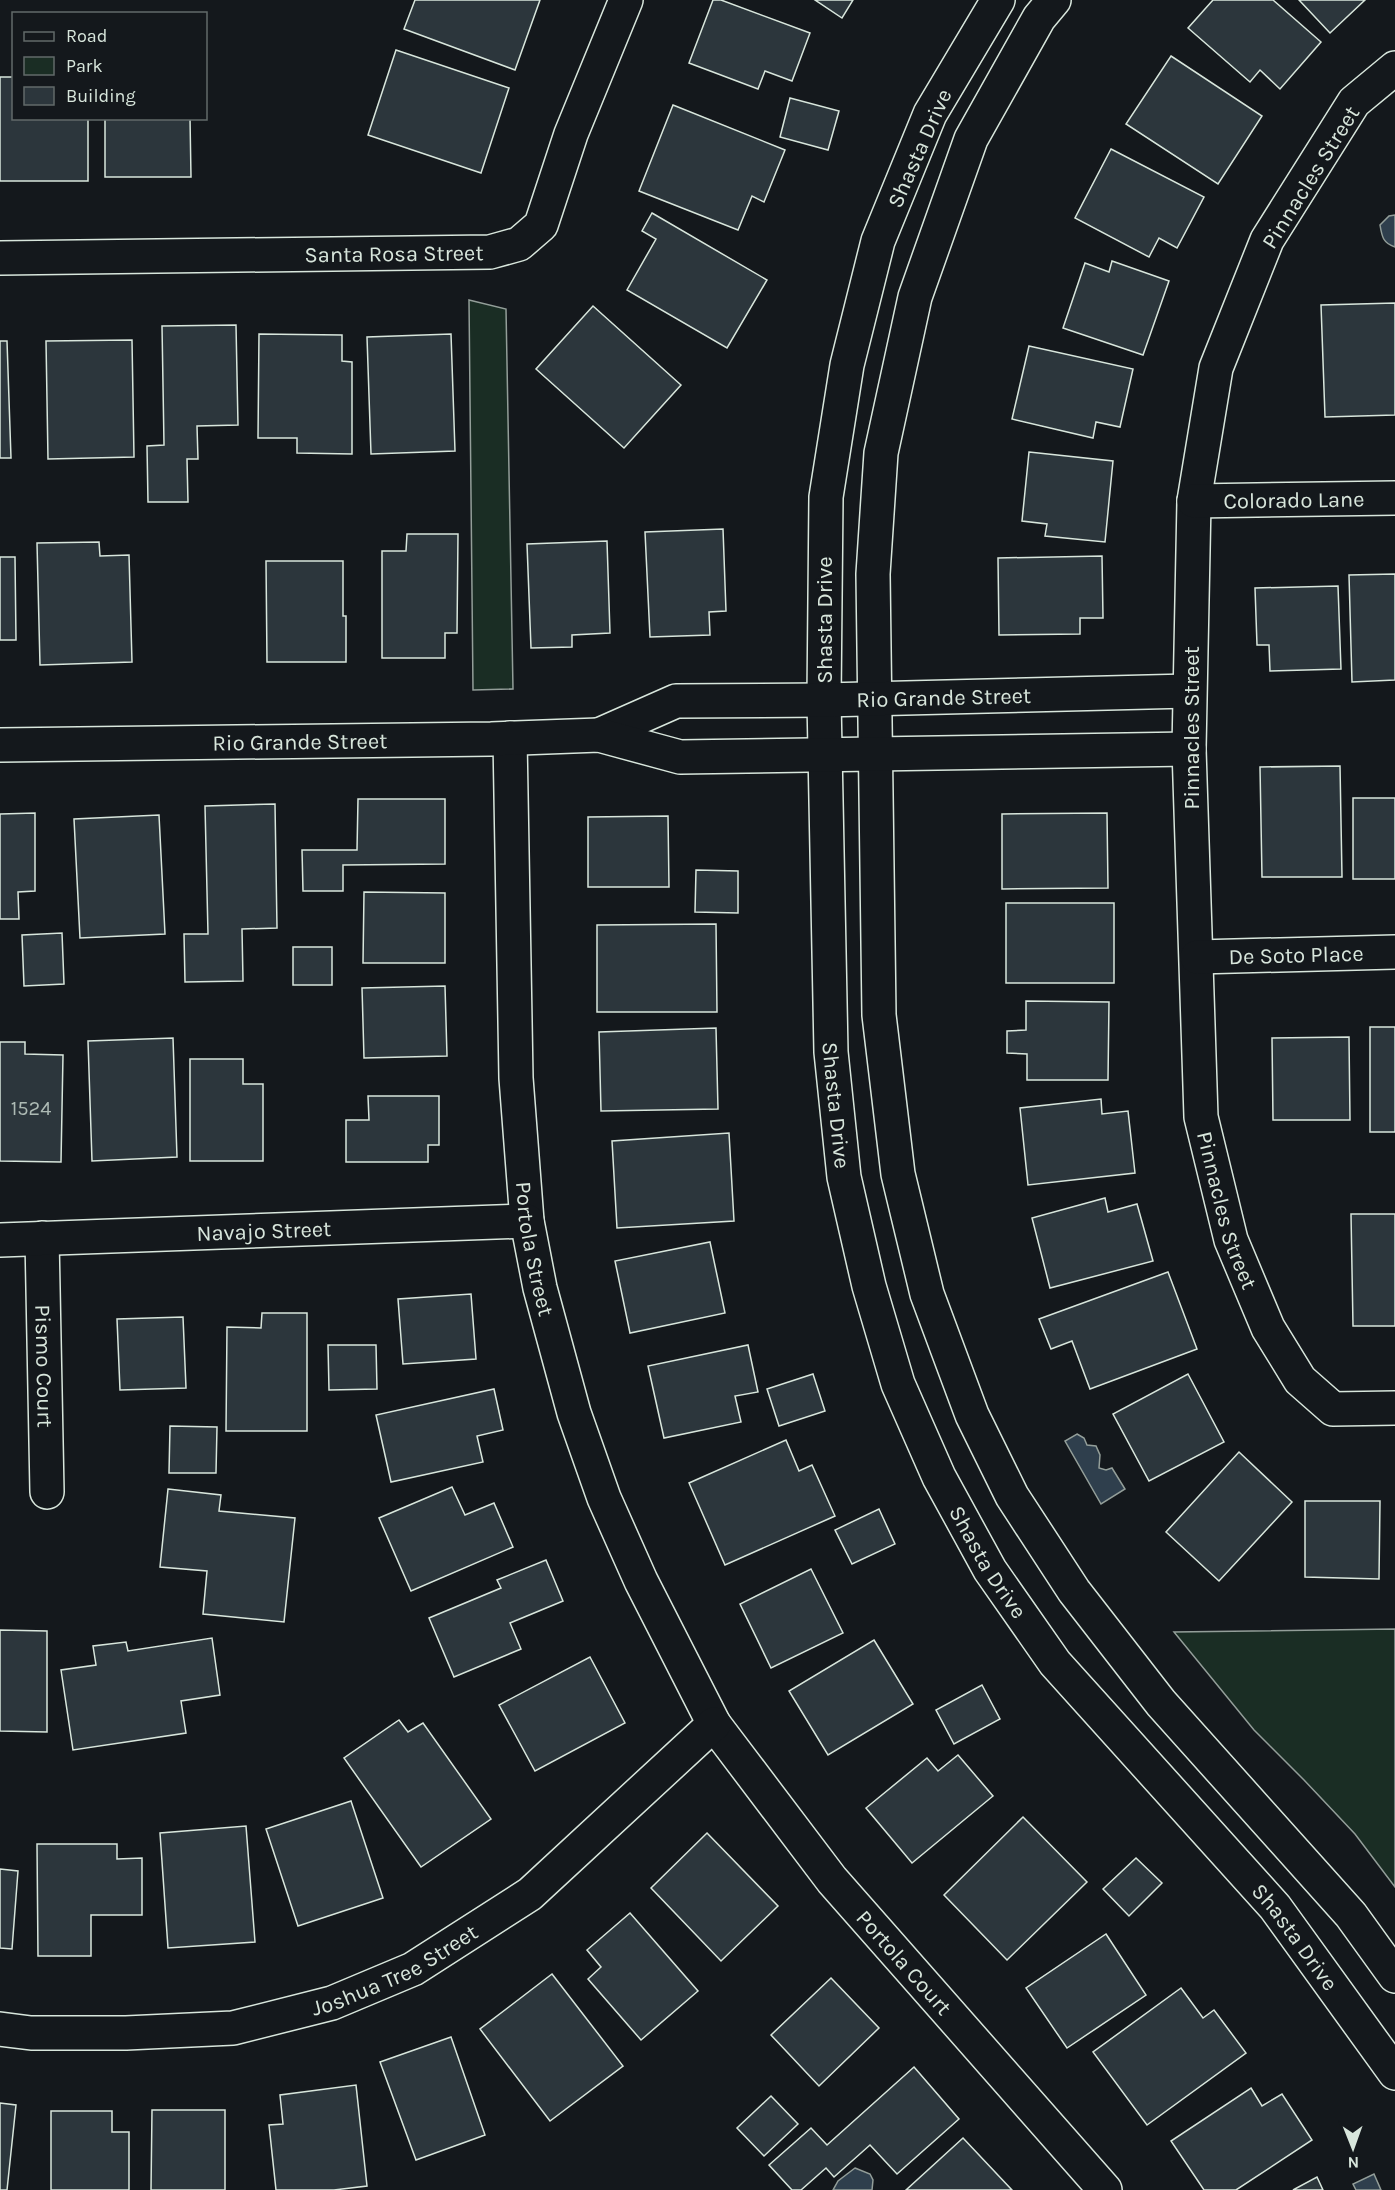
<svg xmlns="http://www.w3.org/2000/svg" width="1395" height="2190" viewBox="0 0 1395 2190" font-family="Karla,sans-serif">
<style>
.green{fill:#1a2d24;stroke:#939e99;stroke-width:1.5}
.water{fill:#2f3f4d;stroke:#939e99;stroke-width:1.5}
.building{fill:#2c363c;stroke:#d8e6dc;stroke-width:1.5}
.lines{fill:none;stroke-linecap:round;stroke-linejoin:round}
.minor-casing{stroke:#d8e6dc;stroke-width:36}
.minor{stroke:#14181c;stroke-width:33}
.labels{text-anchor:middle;stroke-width:4.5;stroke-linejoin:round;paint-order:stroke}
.number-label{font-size:20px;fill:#adbab4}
.street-label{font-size:22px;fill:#d8e6dc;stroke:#14181c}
</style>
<rect width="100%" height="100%" fill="#14181c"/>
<g class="green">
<polygon points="469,300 506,309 513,689 473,690"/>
<polygon points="1395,1629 1395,1887 1355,1834 1304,1780 1254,1730 1174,1632"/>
</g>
<g class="water">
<path d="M1395,215V247C1383,243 1382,237 1380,225L1389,216Z"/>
<polygon points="1077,1434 1084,1438 1087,1445 1096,1446 1100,1455 1099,1468 1106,1470 1112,1468 1125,1489 1101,1504 1065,1441"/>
<polygon points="855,2168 870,2174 873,2180 872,2190 833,2190 838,2181"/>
<polygon points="1374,2174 1381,2190 1356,2190 1353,2184"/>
</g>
<g class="building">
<polygon points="415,0 540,0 515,70 404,29"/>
<polygon points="713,0 721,0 810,33 792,81 765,71 758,89 689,63"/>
<polygon points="815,0 853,0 842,18"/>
<polygon points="1213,0 1273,0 1321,42 1280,89 1260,70 1250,82 1188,28"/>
<polygon points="1299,0 1365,0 1330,33"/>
<polygon points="396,50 509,88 481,173 368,135"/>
<polygon points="1171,56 1262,116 1218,184 1126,124"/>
<polygon points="0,77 14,77 14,118 88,118 88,181 0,181"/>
<polygon points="790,98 839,111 828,150 780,137"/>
<polygon points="673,105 785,150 764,202 752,196 738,230 639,191"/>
<polygon points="105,118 190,118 191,177 105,177"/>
<polygon points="1111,149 1204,197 1177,248 1159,238 1149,257 1075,218"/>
<polygon points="652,213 767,280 727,348 627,290 656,239 642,231"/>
<polygon points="1112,261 1169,281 1143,355 1063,328 1085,263 1109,272"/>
<polygon points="1395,303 1395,415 1325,417 1321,305"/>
<polygon points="593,306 681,385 624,448 536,369"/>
<polygon points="236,325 238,425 197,426 198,459 187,459 188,502 148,502 147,446 164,445 162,326"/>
<polygon points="259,334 342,335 342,361 352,362 352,454 297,453 297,438 258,438"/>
<polygon points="451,334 455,451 371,454 367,337"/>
<polygon points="132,340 134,457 48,459 46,341"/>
<polygon points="0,341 7,341 11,458 0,458"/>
<polygon points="1029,346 1133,369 1120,427 1096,422 1093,438 1012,419"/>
<polygon points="1029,452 1113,461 1105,542 1045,536 1047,524 1022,521"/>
<polygon points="723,529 726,611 709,612 710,635 650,637 645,532"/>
<polygon points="407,534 458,534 457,633 445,633 445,658 382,658 382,551 406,551"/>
<polygon points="607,541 610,633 572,635 572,647 531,648 527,544"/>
<polygon points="99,542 100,556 129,555 132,662 40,665 37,543"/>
<polygon points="1102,556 1103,618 1080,618 1080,634 999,635 998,558"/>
<polygon points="0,557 15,557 16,640 0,640"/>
<polygon points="266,561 343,561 343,616 346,616 346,662 267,662"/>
<polygon points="1395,574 1395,680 1352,682 1349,575"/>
<polygon points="1338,586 1341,669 1270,671 1269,645 1257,645 1255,588"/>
<polygon points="1340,766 1342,877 1262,877 1260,767"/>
<rect x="1353" y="798" width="42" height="81"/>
<polygon points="358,799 445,799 445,864 343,865 343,891 303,891 302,850 357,850"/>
<polygon points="275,804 277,928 242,929 243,981 185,982 184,934 208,934 205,806"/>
<polygon points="35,813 35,891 18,892 19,919 0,919 0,814"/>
<polygon points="1107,813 1108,888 1002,889 1002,814"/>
<polygon points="159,815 165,934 80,938 74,819"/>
<polygon points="668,816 669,887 588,887 588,817"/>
<polygon points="696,870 738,871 738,913 695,912"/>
<polygon points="364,892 445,893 445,963 363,963"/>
<rect x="1006" y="903" width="108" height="80"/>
<polygon points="716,924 717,1012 597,1012 597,925"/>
<polygon points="62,933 64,984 24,986 22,935"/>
<rect x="293" y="947" width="39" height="38"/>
<polygon points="445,986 447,1056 364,1058 362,988"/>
<polygon points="1026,1001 1109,1002 1108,1080 1027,1080 1027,1054 1007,1053 1007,1031 1026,1030"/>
<rect x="1370" y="1027" width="25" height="105"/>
<polygon points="716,1028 718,1109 601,1111 599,1032"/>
<polygon points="1349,1037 1350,1120 1273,1120 1272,1038"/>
<polygon points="173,1038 177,1157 92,1161 88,1041"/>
<polygon points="0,1042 25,1042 25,1054 63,1055 61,1162 0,1161"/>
<polygon points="190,1059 243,1059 243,1084 263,1084 263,1161 190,1161"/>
<polygon points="368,1096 439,1096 439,1145 428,1145 428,1162 346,1162 346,1120 369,1120"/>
<polygon points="1101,1099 1102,1114 1128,1111 1135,1173 1028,1185 1020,1108"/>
<polygon points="729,1133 734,1221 617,1228 612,1141"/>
<polygon points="1105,1198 1108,1212 1137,1204 1153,1261 1050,1288 1032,1218"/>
<polygon points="1351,1214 1395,1214 1395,1326 1353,1326"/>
<polygon points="710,1242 725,1313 630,1333 615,1261"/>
<polygon points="1168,1272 1197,1349 1090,1389 1072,1341 1051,1349 1039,1319"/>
<polygon points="471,1294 476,1359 403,1364 398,1299"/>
<polygon points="262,1313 307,1313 307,1431 226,1431 227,1327 261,1328"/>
<polygon points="183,1317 186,1388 120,1390 117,1319"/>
<polygon points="328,1345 376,1345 377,1389 329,1390"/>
<polygon points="748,1345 758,1392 735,1396 741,1422 664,1438 648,1366"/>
<polygon points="813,1374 825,1411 779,1426 767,1389"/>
<polygon points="1188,1374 1224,1442 1149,1481 1113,1414"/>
<polygon points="494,1389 503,1430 477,1436 483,1462 391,1482 376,1415"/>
<polygon points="170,1426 217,1427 216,1473 169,1473"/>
<polygon points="786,1440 799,1471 812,1465 835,1516 725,1565 689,1483"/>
<polygon points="1239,1452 1292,1502 1219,1581 1166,1532"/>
<polygon points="452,1487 465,1515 494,1503 513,1547 411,1591 379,1518"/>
<polygon points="168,1489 221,1495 219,1511 295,1518 284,1622 203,1614 207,1571 160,1567"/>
<polygon points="1305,1501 1380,1501 1379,1579 1305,1577"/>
<polygon points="879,1509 895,1544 852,1564 835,1530"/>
<polygon points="546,1560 563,1601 510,1623 521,1649 454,1677 429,1618 501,1588 497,1580"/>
<polygon points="811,1569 843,1633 771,1668 740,1604"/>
<polygon points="0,1630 47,1631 47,1732 0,1731"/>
<polygon points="212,1638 220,1695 181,1701 186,1733 73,1750 61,1670 96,1665 93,1646 126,1642 128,1651"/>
<polygon points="874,1640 913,1704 828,1755 789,1691"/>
<polygon points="590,1657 625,1723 535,1771 499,1705"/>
<polygon points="982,1685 1000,1719 954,1744 936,1710"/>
<polygon points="399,1720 408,1732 423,1723 491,1819 421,1867 344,1758"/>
<polygon points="958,1755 993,1796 912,1863 866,1808 927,1758 938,1771"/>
<polygon points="351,1801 383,1898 298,1926 266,1829"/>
<polygon points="1023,1817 1087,1882 1007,1960 944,1895"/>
<polygon points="246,1826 255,1942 168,1948 160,1833"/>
<polygon points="707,1833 778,1906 721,1961 651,1888"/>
<polygon points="37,1844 117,1844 117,1859 142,1858 142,1915 91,1915 91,1956 38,1956"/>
<polygon points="1136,1858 1162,1883 1129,1916 1103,1889"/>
<polygon points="0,1869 18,1871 12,1949 0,1948"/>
<polygon points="630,1913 698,1991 641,2040 588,1979 601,1967 587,1950"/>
<polygon points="1106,1934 1146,1995 1067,2048 1026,1988"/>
<polygon points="552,1974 623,2066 550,2121 480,2029"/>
<polygon points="831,1978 879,2028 819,2086 771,2035"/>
<polygon points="1181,1988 1203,2018 1214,2010 1246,2053 1147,2125 1093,2052"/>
<polygon points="451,2037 485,2135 416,2160 380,2062"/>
<polygon points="914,2067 959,2119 897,2174 870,2145 834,2177 826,2168 801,2190 792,2190 769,2165 811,2128 827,2145"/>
<polygon points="356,2085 367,2186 334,2190 276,2190 269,2125 283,2124 280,2095"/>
<polygon points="1251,2088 1262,2106 1282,2094 1312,2140 1236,2190 1204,2190 1171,2141"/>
<polygon points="771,2096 798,2124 764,2156 737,2128"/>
<polygon points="0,2103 16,2105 7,2190 0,2190"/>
<polygon points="152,2110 225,2110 225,2190 151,2190"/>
<polygon points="51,2111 112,2111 112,2132 129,2132 129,2190 51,2190"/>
<polygon points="963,2138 1012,2190 906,2190"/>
<polygon points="1317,2177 1323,2190 1293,2190"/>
</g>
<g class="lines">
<g class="minor-casing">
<g id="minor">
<path id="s1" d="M998,0L930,114L878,241L847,365L826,497L824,700L831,1052L844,1177L869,1286L898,1384L939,1477L990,1570L1055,1663L1275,1907L1395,2073"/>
<polyline points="1054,0 1039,18 971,139 915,297 881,453 873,574 879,1015 898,1174 927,1294 972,1415 1012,1496 1074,1591 1161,1703 1351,1915 1395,1976"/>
<path id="s2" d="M1395,68L1354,102L1267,240L1216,368L1194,501L1189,749L1201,1117L1231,1240L1268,1328L1300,1380L1333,1409L1395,1408"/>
<path id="s3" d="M0,258L490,252L519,244L541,225L571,134L626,0"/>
<path id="s4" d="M1194,501L1395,498"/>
<path id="s5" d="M599,735L676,701L824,700L1189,691"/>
<path id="s6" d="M510,738L516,1078L527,1221L540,1288L574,1413L604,1498L641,1581L714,1724L832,1880L1105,2190"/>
<path id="s7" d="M0,745L491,739L599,735L680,757L1189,749"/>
<path id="s8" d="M1197,957L1395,952"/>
<path id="s9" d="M42,1238L47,1492"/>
<path id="s10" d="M0,1240L527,1221"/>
<path id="s11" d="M0,2029L31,2033H126L233,2028L332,2003L413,1969L530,1894L714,1724"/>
</g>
</g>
<use href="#minor" class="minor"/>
</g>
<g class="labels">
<g class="number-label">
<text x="31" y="1115">1524</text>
</g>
<g class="street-label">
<text transform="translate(919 148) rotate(-66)" y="8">Shasta Drive</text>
<text transform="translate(1310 177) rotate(-58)" y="8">Pinnacles Street</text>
<text dy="8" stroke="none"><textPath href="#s3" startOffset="394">Santa Rosa Street</textPath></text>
<text dy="8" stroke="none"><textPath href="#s4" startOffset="100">Colorado Lane</textPath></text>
<text transform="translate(824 620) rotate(-90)" y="8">Shasta Drive</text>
<text dy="8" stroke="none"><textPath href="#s5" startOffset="352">Rio Grande Street</textPath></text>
<text transform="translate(1191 728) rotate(-90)" y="8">Pinnacles Street</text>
<text dy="8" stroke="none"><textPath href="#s7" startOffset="300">Rio Grande Street</textPath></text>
<text dy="8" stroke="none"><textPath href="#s8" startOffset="99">De Soto Place</textPath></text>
<text dy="8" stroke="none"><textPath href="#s1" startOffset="1140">Shasta Drive</textPath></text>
<text dy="8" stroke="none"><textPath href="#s2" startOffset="1202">Pinnacles Street</textPath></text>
<text dy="8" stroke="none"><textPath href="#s10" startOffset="264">Navajo Street</textPath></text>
<text dy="8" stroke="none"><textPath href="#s6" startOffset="512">Portola Street</textPath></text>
<text dy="8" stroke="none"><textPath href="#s9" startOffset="128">Pismo Court</textPath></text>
<text dy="8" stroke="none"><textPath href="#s1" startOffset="1626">Shasta Drive</textPath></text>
<text dy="8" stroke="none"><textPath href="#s1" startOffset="2112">Shasta Drive</textPath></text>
<text dy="8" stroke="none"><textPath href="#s6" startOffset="1328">Portola Court</textPath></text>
<text dy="8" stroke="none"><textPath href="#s11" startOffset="406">Joshua Tree Street</textPath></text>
</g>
</g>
<rect x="12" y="12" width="195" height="108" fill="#14181c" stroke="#626a69" stroke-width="1.5"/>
<rect x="24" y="32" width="30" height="9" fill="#14181c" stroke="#626a69" stroke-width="1.5"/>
<text x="66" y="42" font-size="18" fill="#d8e6dc">Road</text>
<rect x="24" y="57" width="30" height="18" fill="#1a2d24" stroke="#626a69" stroke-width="1.5"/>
<text x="66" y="72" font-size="18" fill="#d8e6dc">Park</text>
<rect x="24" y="87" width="30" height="18" fill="#2c363c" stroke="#626a69" stroke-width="1.5"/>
<text x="66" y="102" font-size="18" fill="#d8e6dc">Building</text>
<g transform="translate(1353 2148) rotate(179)" stroke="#14181c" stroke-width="4.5" paint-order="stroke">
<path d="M0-4.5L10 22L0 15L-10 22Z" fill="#d8e6dc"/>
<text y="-9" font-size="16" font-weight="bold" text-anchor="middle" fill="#d8e6dc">N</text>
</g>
</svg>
